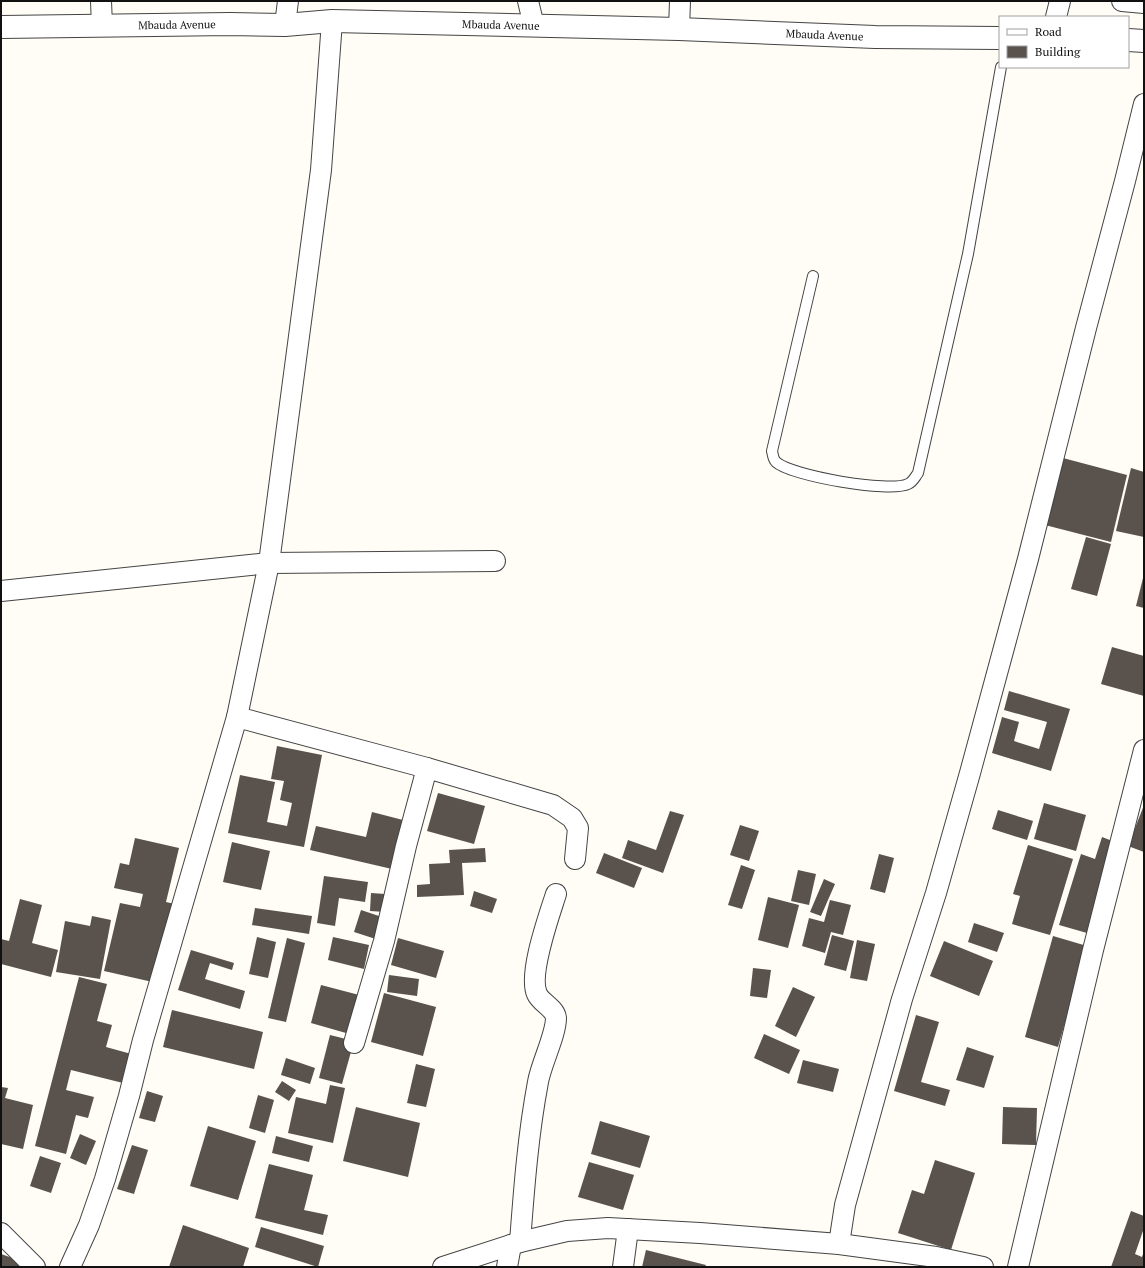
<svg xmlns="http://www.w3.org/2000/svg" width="1145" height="1268" viewBox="0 0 1145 1268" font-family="'PT Serif',serif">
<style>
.building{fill:#5a524d}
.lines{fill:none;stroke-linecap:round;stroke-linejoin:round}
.service-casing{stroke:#444;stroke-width:12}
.minor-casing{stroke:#444;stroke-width:22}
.tertiary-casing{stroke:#444;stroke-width:24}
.service{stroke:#fff;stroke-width:10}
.minor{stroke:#fff;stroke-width:20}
.tertiary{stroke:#fff;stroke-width:22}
.labels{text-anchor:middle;stroke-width:4;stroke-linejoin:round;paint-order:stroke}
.street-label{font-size:11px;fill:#111;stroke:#fff}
</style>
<rect width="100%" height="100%" fill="#fffdf5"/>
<g class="building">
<polygon points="1063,458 1127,475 1111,542 1045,525"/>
<polygon points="1131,468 1144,472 1144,537 1116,531"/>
<polygon points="1086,537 1111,544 1097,596 1071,589"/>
<polygon points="1143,578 1144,578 1144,608 1136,606"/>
<polygon points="1112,647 1144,656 1144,696 1101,684"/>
<polygon points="1009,691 1070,709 1051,771 992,753 1002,717 1019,722 1014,741 1039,749 1047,722 1004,710"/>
<polygon points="277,746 322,755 304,847 228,833 240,775 275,782 267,822 287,826 292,803 280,800 284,781 271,779"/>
<polygon points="438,793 485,806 474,844 427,831"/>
<polygon points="1044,803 1086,815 1076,851 1034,839"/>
<polygon points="1144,805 1144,852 1128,846"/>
<polygon points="998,810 1033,821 1027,840 992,829"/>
<polygon points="670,811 684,815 663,873 622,858 628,840 656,850"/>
<polygon points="372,812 403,820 392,869 310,850 316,826 366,837"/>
<polygon points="740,825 759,831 749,861 730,855"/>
<polygon points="1102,837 1115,842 1087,933 1059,925 1081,854 1095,859"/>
<polygon points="135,838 179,848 166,902 175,904 157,983 104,971 120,903 140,907 143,894 114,888 120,863 129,865"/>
<polygon points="232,842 270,851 261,890 223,882"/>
<polygon points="1028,845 1073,859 1050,935 1012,924 1020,896 1013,894"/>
<polygon points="485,848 486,862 462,863 464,895 417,897 417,885 430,884 429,864 450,863 449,850"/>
<polygon points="604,853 642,868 634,888 596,873"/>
<polygon points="879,854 894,858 885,893 870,889"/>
<polygon points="741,865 755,870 742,909 728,905"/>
<polygon points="798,870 816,874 809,905 791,901"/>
<polygon points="324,876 368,882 365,902 339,898 335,926 317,923"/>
<polygon points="824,879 835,884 821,916 810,912"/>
<polygon points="474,891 497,899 492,913 470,906"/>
<polygon points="371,893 385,894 385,912 370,911"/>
<polygon points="768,897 799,905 788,948 758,940"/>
<polygon points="20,899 42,905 32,943 58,950 51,977 1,964 1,939 9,941"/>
<polygon points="830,900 851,905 843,935 831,932 825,953 802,946 809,918 824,922"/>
<polygon points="255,908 312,916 309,934 252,925"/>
<polygon points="361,910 391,920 385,942 354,932"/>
<polygon points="92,916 111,920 100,979 56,972 65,921 90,926"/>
<polygon points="974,923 1004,933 997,952 968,942"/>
<polygon points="832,935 854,941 846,971 824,965"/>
<polygon points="1053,936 1087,946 1058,1047 1025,1037"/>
<polygon points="257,937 276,942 268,978 249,974"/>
<polygon points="333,937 369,945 364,969 328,960"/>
<polygon points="287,938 305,943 286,1022 268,1018"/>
<polygon points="398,938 444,951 436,978 391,965"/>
<polygon points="857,940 875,944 867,981 850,978"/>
<polygon points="944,941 993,961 979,996 930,976"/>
<polygon points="191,950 234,963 232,970 210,963 205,979 245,991 240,1009 178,990"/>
<polygon points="753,968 771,970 767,998 750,996"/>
<polygon points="389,975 419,979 417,996 387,992"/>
<polygon points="79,977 107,984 97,1021 112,1025 106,1047 135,1055 127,1084 71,1070 66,1090 94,1097 88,1118 76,1115 66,1154 35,1146"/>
<polygon points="321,985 363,996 353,1035 311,1023"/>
<polygon points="793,987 815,997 796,1037 775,1026"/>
<polygon points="384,993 436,1007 423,1056 371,1042"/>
<polygon points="172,1010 263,1032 254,1069 163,1047"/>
<polygon points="916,1015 939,1022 921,1082 950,1090 945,1106 894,1091"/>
<polygon points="764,1034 800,1050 789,1074 754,1058"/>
<polygon points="330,1035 354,1041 342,1084 319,1078"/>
<polygon points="967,1047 994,1056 984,1088 956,1080"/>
<polygon points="286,1058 315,1068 310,1084 281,1075"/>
<polygon points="803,1060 839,1069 833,1092 797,1083"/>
<polygon points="416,1064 435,1069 426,1107 407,1103"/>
<polygon points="282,1081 296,1090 289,1101 275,1092"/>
<polygon points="330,1085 345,1088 333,1143 288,1133 296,1097 326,1104"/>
<polygon points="1,1087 8,1088 5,1098 33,1105 23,1149 1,1144"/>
<polygon points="147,1091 163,1096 155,1122 139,1118"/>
<polygon points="258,1095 274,1100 265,1133 249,1128"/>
<polygon points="356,1107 420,1123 408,1177 343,1161"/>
<polygon points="1003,1107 1037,1108 1036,1145 1002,1144"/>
<polygon points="600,1121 650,1136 640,1168 591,1154"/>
<polygon points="208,1126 256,1141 238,1200 190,1186"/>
<polygon points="80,1134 96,1141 86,1165 70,1158"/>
<polygon points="276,1136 313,1146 309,1162 272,1153"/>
<polygon points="132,1145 148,1150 134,1194 117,1189"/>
<polygon points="40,1156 61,1163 51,1193 30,1186"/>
<polygon points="935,1160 975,1173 951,1250 898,1233 912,1190 924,1194"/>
<polygon points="589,1162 634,1175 623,1210 578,1197"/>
<polygon points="269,1164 313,1175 304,1210 328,1215 323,1235 255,1218"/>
<polygon points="1131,1211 1144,1216 1144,1228 1135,1254 1142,1257 1144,1251 1144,1267 1111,1267"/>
<polygon points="183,1225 249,1248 243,1267 169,1267"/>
<polygon points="261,1227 324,1246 318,1267 255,1247"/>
<polygon points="646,1250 706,1265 705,1267 642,1267"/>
<polygon points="1,1254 21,1261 19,1267 1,1267"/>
</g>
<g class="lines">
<g class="service-casing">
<path id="service" d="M813,276L772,451C773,455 773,459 776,462C791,476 890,493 908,484C913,482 915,477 918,473L968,254L1001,67"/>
</g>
<g class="minor-casing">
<g id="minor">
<polyline points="101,1 102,26"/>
<polyline points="528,1 534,26"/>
<polyline points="1122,1 1144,3"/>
<polyline points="1056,17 1060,1"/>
<polyline points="285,25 288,1"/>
<polyline points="679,29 680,1"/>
<polyline points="1,591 269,563 495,561"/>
<polyline points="237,717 427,768 553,805 572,818 578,828 575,859"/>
<polyline points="354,1043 384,941 406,846 427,768"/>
<polyline points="1,1233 35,1267"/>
<path d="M520,1242C524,1189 528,1135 538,1082C541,1064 556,1035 556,1018C555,1008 541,1003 537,994C528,974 549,916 556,894"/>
<polyline points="839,1244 845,1205 902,999 936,893 970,773 1028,559 1086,328 1125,181 1144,104"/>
<polyline points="70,1267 89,1225 105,1179 129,1096 143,1040 237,717 269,563 321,170 332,21"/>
<polyline points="443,1267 520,1242 567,1231 608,1228 700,1233 839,1244 936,1257 983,1267"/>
<polyline points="507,1267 511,1245"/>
<polyline points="623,1267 628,1229"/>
<polyline points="1018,1267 1093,950 1144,750"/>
</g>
</g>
<g class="tertiary-casing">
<g id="tertiary">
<path id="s1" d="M1,27L230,24L285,25L332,21L679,29L875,37L1000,38"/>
<polyline points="1128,40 1144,41"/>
</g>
</g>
<use href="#service" class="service"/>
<use href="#minor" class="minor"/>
<use href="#tertiary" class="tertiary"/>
</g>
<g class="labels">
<g class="street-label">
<text dy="4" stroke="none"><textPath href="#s1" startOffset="176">Mbauda Avenue</textPath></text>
<text dy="4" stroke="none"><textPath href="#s1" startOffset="500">Mbauda Avenue</textPath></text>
<text dy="4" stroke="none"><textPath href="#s1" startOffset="824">Mbauda Avenue</textPath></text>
</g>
</g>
<rect width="1145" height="1268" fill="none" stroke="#111111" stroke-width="4"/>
<rect x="999" y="16" width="130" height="52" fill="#ffffff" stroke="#a0a0a0"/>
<rect x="1007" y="29" width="20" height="6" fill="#ffffff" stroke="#a0a0a0"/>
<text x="1035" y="36" font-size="12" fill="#111111">Road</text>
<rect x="1007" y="46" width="20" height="12" fill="#5a524d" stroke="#a0a0a0"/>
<text x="1035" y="56" font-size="12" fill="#111111">Building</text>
</svg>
